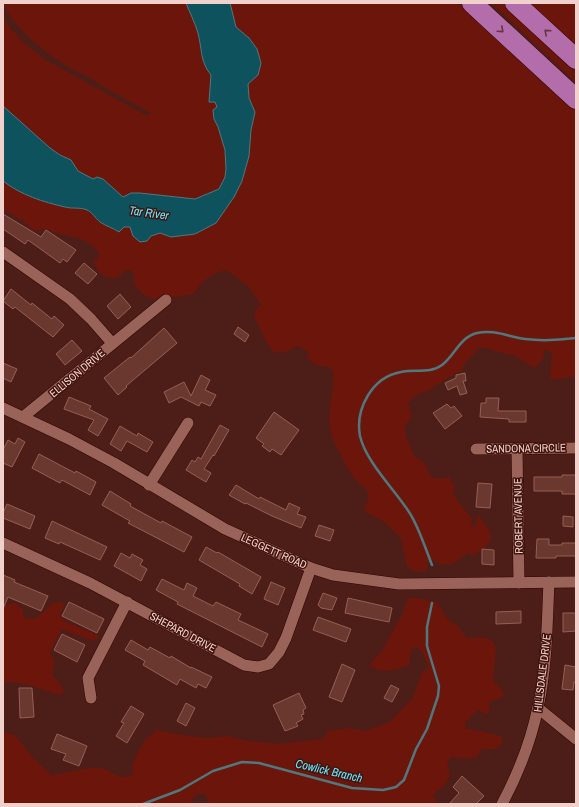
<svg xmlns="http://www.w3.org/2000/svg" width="579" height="807" viewBox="0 0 579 807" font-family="'Archivo Narrow',sans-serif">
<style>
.green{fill:#6c160b}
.water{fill:#0d525d;stroke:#51787e}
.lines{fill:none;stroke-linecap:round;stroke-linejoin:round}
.stream{stroke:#51787e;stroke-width:2.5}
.building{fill:#6a382f;stroke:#955f55}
.minor-casing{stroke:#310402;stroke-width:12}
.motorway-casing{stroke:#310402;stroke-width:21}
.minor{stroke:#996359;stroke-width:11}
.motorway{stroke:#b26daa;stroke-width:20}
.oneway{stroke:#693344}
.labels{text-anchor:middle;stroke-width:3;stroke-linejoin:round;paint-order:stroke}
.street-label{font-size:11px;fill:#f1d1cb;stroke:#42140d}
.water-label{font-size:12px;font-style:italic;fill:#67e7fe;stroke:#42140d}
</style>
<rect width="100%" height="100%" fill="#4d1e17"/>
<g class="green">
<path d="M3,3H186C190,13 195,23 198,33C202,48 200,63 211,75L209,102H215L217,107L214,119C221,132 228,157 226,171C225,178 222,183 219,189L195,199L140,193H131L123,197L103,179H93L78,171L71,160L60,155L50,148L3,106V18L12,30L22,41L44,59L147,116L151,113L102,86L91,78L72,69L50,55L26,35L12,19Z"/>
<path d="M230,3H457L576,111V377C565,375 562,382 550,378L552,353L545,349L543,359L534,368L516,356L498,352L487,348H479L465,363L461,371L449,377L429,390L414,396L408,403L412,417C397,429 410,442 414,456L425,463L430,476C437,480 443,479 450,477L452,484L455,488L453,493L460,505L473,519L471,521L472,527L476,526L477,517L479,516C485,524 498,537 486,546C482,550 477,552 473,556L471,554L468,553C455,562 448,570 433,560L428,561L427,568L423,572L413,571L407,566L401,538L385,522L366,512L364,507C368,503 370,497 367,491C365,486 359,484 356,480C348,470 343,459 337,448C331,437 328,421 330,409C330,400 337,376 331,369C328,365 324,367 320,366C315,365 311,361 307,358L309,352L298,346L283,353L274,352L268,345L255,318C253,312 256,309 261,305L248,286L226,270C216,272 206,278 199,286C197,288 196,291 194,293C188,296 156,300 151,298C142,295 137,289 133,281L135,276L130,270L124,271L117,278C103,279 98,273 93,260L98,258L99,252C84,237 80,239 61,234C47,231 51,227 34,231L24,221L3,209V181C21,194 43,202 65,207C72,209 80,207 86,210C90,211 92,215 95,218C103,223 111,227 119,232L124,227H130L151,236L160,233L171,237L242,181L249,156L251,130L255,112L249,98L248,84L258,75L249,38L236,27Z"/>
<polygon points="492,3 502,3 576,74 576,82"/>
<polygon points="525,3 576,3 576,51"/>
<path d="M408,598H417L435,602L441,608L448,620L458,626L467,639L477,637L490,639L496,647L493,680L504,693L501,698L489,702L490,712L486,714L478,710L466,721L465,728L501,736L503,743L496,749H482L477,757L461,759L457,757H451L447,762L450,776L445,785L433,795L438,804H208V801L206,795L199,793L192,799L193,804H3V732L15,735L32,757L51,775C62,774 92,766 101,768C115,771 116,782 133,774L132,766L139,750L145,740L157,730L187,736L207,738L227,736L249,741L277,744L323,739L328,731L351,728L365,731L390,722L412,699L423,671L429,668L422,652L416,646L411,650L409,665L394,670L380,671L369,665L382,651L403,613Z"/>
<path d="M62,602L64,607L59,614L64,621L99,636L97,639L91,640L61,629L50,652L54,662L52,676L60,683L64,692L60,695C41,690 23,679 3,683V605L15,603L22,609L24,618L35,619L43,613L52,604Z"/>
</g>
<path class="water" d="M186,3H230L236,27L249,38L257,49L261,63L258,75L248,84L249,98L255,112L251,130L249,156L242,181L234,197L216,223L195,234L171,237L160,233L151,236L147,241L140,242L133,236L130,227H124L119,232C113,228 106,226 100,222C95,218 92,212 87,210C80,207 72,209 65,207C43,202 21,195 3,181V106L50,148L60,155L71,160L78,171L93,179L97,177L103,179L123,197L131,193H140L195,199L219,189L225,177L226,169L225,150L218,127L214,119L213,110L217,107L215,102H209L211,75C200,62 202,48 198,33C195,23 190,13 186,3Z"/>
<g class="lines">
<g class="stream">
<path d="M432,565C426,550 418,525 409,512C395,490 366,462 360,436C355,409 372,377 401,372C415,369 430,374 442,365C455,355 460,337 477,333C495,329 508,337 525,339C541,341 560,340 576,338"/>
<polyline points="143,804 180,790 213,771 242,762 259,763 352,788 383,790 396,787 404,780 416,749 427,729 438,696 439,686 427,646 427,627 432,603"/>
</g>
</g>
<g class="building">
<polygon points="3,214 41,237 46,230 76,250 67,262 63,259 60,263 28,240 25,244 3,229"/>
<polygon points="84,263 97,274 88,284 75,273"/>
<polygon points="11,289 31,305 32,303 52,319 54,316 64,325 53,337 15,307 13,309 3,301"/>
<polygon points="120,294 131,307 118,319 107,306"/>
<polygon points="238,327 249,335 245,342 234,334"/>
<polygon points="164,328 177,343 126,386 127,387 118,395 104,378 130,357 131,358"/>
<polygon points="72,340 82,351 65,365 56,354"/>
<polygon points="3,363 17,369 11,382 3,378"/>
<polygon points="465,373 466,381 463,381 467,393 460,395 457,386 448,390 445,383 456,378 456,375"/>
<polygon points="201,375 210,380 205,390 216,395 210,406 201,402 199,406 181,397 169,403 164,392 184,382 191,396"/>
<polygon points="69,397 91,406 89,409 108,419 98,436 88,430 94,420 64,409"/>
<polygon points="486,398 499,398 498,411 526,411 526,422 509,422 509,419 480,417 481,403 486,403"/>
<polygon points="447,404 451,408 454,406 462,416 445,429 433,413"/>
<polygon points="274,412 299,430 281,455 272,449 270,452 262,446 264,444 256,438"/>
<polygon points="220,425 229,430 214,456 213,455 204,469 211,473 206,482 186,470 192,460 195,462 198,457 201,459"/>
<polygon points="120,426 137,436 138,433 153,442 147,452 127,441 121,451 110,444"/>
<polygon points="18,438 25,442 12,467 3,463 3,450 8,440 15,444"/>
<polygon points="39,454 75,473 76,471 96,482 90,495 62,480 60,483 32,468"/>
<polygon points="562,475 576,475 576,494 562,494 562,491 534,491 534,477 562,477"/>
<polygon points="478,483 492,484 490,508 476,507"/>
<polygon points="236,485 259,499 260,497 286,510 289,503 300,508 297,514 306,517 301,528 272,516 246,503 245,504 229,495"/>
<polygon points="110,491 131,504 130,506 161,523 162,521 192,537 184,552 128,523 130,521 102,505"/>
<polygon points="7,504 35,516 30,529 3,518 3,513"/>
<polygon points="563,516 573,517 573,527 563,526"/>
<polygon points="52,521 107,547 100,560 60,542 59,544 45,538"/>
<polygon points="319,525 334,530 330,541 315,536"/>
<polygon points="537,539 549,539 549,545 562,545 562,543 576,543 576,556 556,556 556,558 536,558"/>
<polygon points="206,547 217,553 218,552 261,577 252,594 239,586 240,584 199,560"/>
<polygon points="482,549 494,550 494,565 482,564"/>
<polygon points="121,553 130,558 132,554 143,560 140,565 147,569 141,581 114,566"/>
<polygon points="3,575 15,580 14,582 48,596 41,611 8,597 3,609"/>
<polygon points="162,579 184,590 187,583 197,588 193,596 213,606 216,602 241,614 238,620 268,634 262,647 177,604 178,602 156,590"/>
<polygon points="271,582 285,588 278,605 264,599"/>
<polygon points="323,593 337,598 332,610 321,608 318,605"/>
<polygon points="348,598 392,608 389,622 345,613"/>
<polygon points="69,602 104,619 97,633 62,616"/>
<polygon points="521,611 521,623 496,624 496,612"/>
<polygon points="563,613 576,613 576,631 563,632"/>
<polygon points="318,617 351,629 346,642 313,630"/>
<polygon points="62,634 85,645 77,662 54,650"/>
<polygon points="131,640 148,650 150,647 170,658 171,656 191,668 191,667 212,677 206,688 198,684 196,688 180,679 177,685 143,665 145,661 125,650"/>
<polygon points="342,664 355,670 342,702 329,697"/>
<polygon points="565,665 576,667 576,683 574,682 573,690 562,689"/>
<polygon points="391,685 399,689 392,702 384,698"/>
<polygon points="19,688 32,688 34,717 20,718"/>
<polygon points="299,693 306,708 303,710 304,714 301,715 303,719 296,723 298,726 285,731 273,705"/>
<polygon points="186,703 195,708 186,726 177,721"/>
<polygon points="131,706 144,714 127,743 116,736 124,723 121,722"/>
<polygon points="57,734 87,746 79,766 63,760 66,754 51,749"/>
<polygon points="462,776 484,796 476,804 449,804 459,793 453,787"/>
</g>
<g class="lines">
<g class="minor-casing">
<g id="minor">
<polyline points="3,252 70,299 91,319 112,343"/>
<polyline points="3,408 69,439 114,463 225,529 311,568 333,575 399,584 576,582"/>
<polyline points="23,417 166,300"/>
<polyline points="476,449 576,448"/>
<polyline points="517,449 519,583"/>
<polyline points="149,485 188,423"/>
<polyline points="3,543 90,583 244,665 258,667 269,664 279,652 286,638 311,568"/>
<polyline points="91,698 88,678 127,602"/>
<polyline points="538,708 576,739"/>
<path d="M502,804C518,774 531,741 538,707C547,666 547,624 549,582"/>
</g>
</g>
<g class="motorway-casing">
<g id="motorway">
<polyline points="472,3 576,99"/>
<polyline points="515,3 576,59"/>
</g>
</g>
<use href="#minor" class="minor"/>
<use href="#motorway" class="motorway"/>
</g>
<defs><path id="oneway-chevron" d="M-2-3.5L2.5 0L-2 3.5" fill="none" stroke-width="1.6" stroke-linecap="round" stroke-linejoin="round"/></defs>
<g class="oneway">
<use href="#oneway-chevron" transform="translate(501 30) rotate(42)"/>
<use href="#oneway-chevron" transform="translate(547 32) rotate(-138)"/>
</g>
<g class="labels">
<g class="street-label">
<text transform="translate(77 373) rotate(-40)" y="4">ELLISON DRIVE</text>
<text transform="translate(526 448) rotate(-1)" y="4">SANDONA CIRCLE</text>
<text transform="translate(518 516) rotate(-91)" y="4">ROBERT AVENUE</text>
<text transform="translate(274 551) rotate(24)" y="4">LEGGETT ROAD</text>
<text transform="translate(183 632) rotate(28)" y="4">SHEPARD DRIVE</text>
<text transform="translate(542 673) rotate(-83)" y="4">HILLSDALE DRIVE</text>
</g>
<g class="water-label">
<text transform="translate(149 213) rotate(8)" y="4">Tar River</text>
<text transform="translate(329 771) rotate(13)" y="4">Cowlick Branch</text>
</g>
</g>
<rect width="579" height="807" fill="none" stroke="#f1d1cb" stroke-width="8"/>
</svg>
